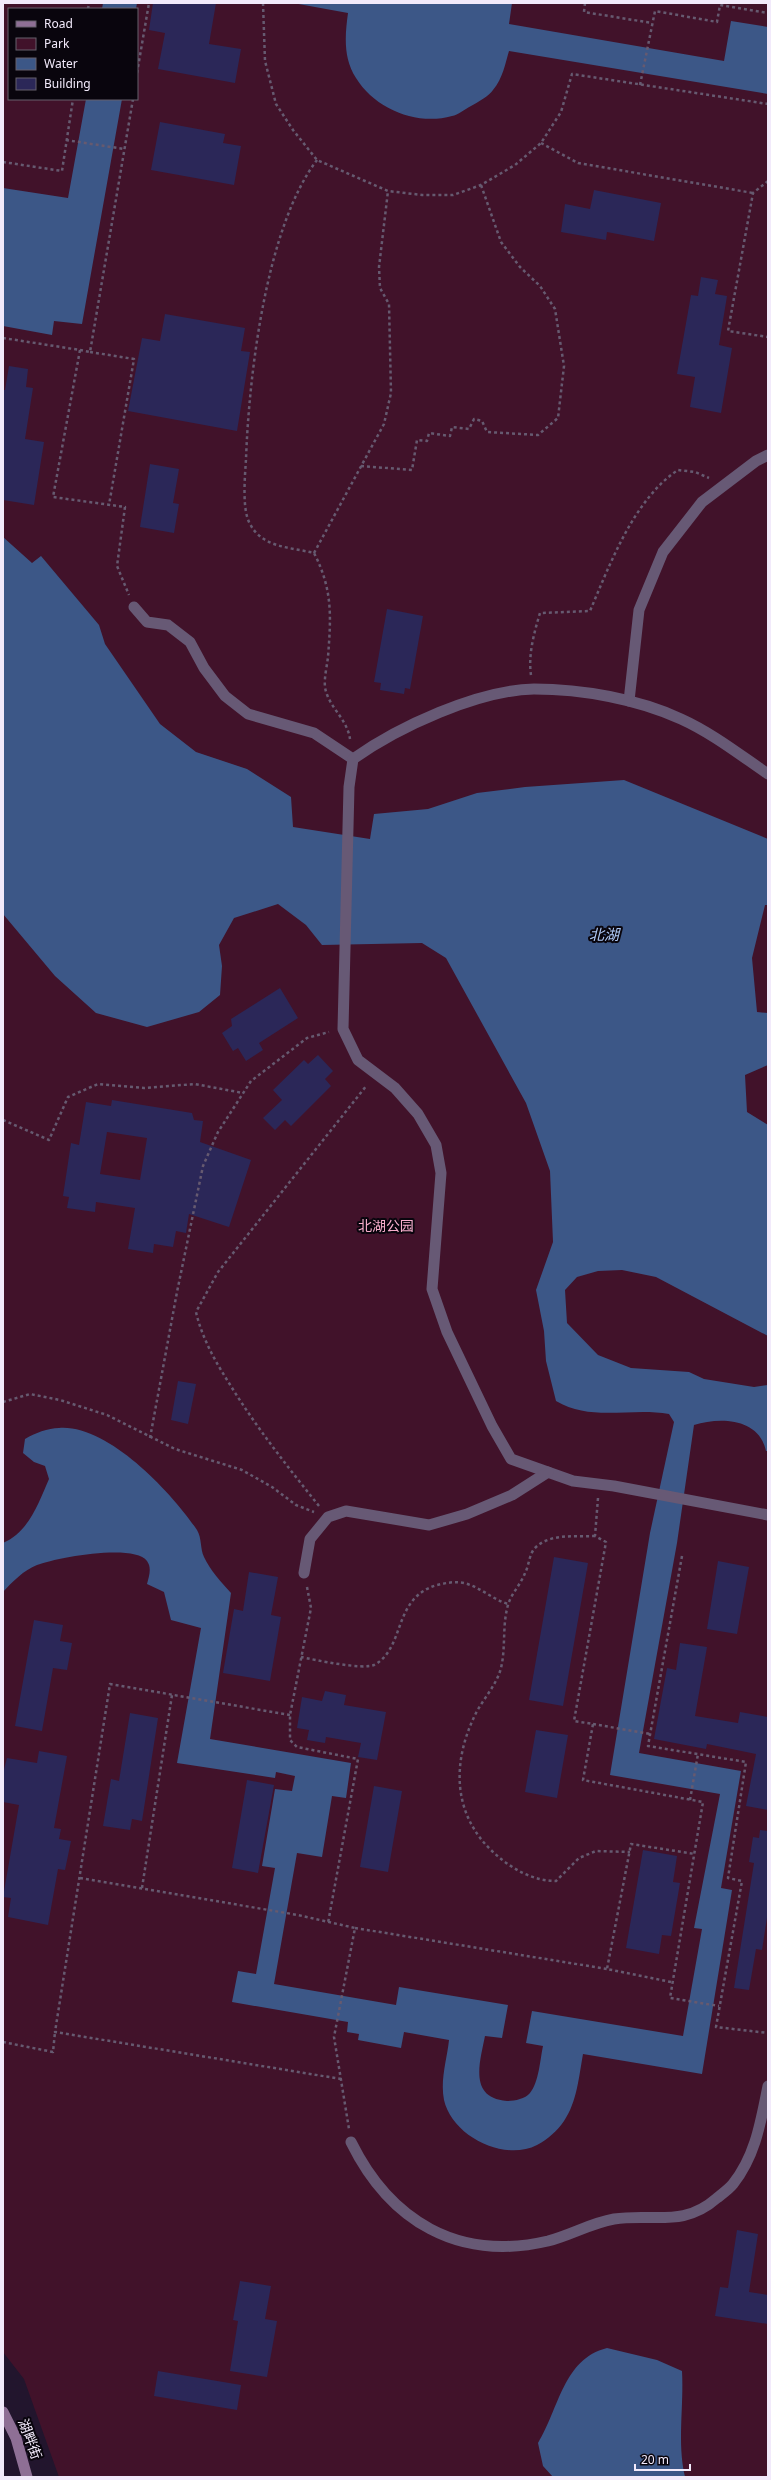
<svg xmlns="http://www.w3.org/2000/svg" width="771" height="2480" viewBox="0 0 771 2480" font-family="'Noto Sans','Noto Sans SC',sans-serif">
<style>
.green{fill:#41122a;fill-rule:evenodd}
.water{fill:#3c5787}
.building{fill:#2b2758;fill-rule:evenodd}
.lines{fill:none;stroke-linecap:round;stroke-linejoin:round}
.path{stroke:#665a70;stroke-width:2.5;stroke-dasharray:3 3;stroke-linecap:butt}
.minor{stroke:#675975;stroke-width:11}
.secondary{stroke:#8e6f95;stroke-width:11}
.labels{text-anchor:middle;stroke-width:4;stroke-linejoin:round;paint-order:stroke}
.park-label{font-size:14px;fill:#f7aecc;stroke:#09050d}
.street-label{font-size:14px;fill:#f2eafb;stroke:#09050d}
.water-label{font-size:15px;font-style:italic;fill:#adc7f4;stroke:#09050d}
</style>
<rect width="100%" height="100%" fill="#22152d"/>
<path class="green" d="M3,3H768V2477H59L24,2379L3,2352ZM9,9H137V99H9Z"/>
<g class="water">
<polygon points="103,3 137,3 136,9 102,9"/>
<path d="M293,3H512L509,24L724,61L731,21L768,27V94L509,51C505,64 503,78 493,90C489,96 478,102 471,106C465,109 458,115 452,116C417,126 375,109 356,78C343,58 345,35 348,13Z"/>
<polygon points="86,99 122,99 82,324 54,321 52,335 3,326 3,188 68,198"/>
<path d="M3,537L32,563L41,556L99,625L105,644L160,724L196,752L247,769L291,797L293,827L370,839L374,814L428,809L477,793L525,787L624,780L768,839V905H765L752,958L757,1012L768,1013V1065L745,1075L747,1112L768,1125V1336L656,1277L622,1270L598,1271L577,1277L565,1290L567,1323L598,1355L631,1368L689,1372L704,1379L754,1387L768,1385V1451H766C759,1418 720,1417 694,1425L677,1543L639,1753L741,1771L721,1888L732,1890L702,2074L583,2054C579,2076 577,2102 564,2121C557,2131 548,2139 537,2145C504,2162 452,2136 444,2100C440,2080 447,2059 449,2040L404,2032L401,2048L358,2040L359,2034L347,2032L348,2022L232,2002L238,1971L256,1974L275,1868L262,1866L275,1789L292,1791L295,1776L276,1772L275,1778L177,1763L201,1628L171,1620L164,1592L147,1584C149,1576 152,1568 147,1561C134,1543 55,1558 37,1565C24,1570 12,1582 3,1592V1543C29,1532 39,1502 49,1479L45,1466L34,1462L23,1453L25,1439C35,1433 48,1428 59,1428C108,1424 172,1493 197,1530C202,1538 200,1549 204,1557C210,1570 221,1582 231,1593L210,1739L351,1763L346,1798L332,1796L322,1857L297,1853L274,1984L396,2005L399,1987L508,2005L502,2038L485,2036C480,2062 468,2098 507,2101C514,2101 525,2099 530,2093C539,2082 540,2060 543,2046L526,2043L532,2011L683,2036L702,1929L694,1928L720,1794L610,1775L650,1533L674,1422L669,1414C631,1407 591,1422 556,1401L546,1361L544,1331L536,1290L553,1242L550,1171L526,1103L446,958L422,943L322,945L306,925L278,904L234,918L219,945L222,966L220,995L199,1012L147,1027L96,1013L55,976L3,914Z"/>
<path d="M607,2348L657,2360L682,2371C684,2407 677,2442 685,2477H553L543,2466L538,2443C559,2409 563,2359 607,2348Z"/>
</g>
<g class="building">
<polygon points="153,3 216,3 209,44 241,49 235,83 158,69 165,33 149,30"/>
<polygon points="160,122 225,134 223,143 241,146 234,185 151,170"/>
<polygon points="594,190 661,203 654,241 607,232 606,240 561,232 565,204 590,209"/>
<polygon points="701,277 718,280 715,294 727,296 719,345 732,348 721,413 690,407 695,377 677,374 691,295 698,296"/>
<polygon points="165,314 245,328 241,351 250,352 237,431 128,411 142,338 160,341"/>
<polygon points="9,366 28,369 26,387 33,388 25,439 44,442 34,505 3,500 3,390 5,390"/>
<polygon points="150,464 179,469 173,503 179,504 174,533 140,527"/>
<polygon points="387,609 423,616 410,689 405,688 404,694 380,690 381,683 374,682"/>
<polygon points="280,988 298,1018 259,1043 263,1050 246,1061 238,1048 233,1051 222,1033 232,1026 231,1019"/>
<polygon points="318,1055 333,1071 325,1079 331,1086 291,1126 285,1120 275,1130 263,1118 282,1100 273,1090 304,1060 308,1064"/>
<path d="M112,1100L192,1113L194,1120L203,1121L200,1142L251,1160L229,1227L189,1214L186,1233L176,1231L173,1247L154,1244L153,1253L128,1249L135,1208L96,1202L95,1212L67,1208L69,1197L63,1196L71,1143L79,1145L86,1102L111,1106ZM107,1132L147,1138L140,1180L100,1174Z"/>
<polygon points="178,1381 196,1384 188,1424 171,1420"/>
<polygon points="554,1557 588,1563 563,1706 529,1700"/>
<polygon points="718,1561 749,1567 737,1634 707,1629"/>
<polygon points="249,1572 278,1577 271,1615 281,1617 270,1681 223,1673 234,1609 243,1611"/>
<polygon points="34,1620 63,1625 60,1641 72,1643 67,1670 53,1668 42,1731 15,1726"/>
<polygon points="680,1643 707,1647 695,1716 738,1723 740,1712 768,1717 768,1810 746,1806 756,1754 707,1744 706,1749 654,1739 667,1668 676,1670"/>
<polygon points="325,1691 346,1695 344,1705 386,1712 377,1760 358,1757 361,1743 326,1737 325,1743 307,1740 309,1730 297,1728 302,1697 322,1701"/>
<polygon points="130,1713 158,1718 142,1821 132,1819 130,1830 103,1826 111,1779 119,1781"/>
<polygon points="536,1730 568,1735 557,1798 525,1792"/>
<polygon points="39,1751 67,1756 54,1828 61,1829 59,1839 71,1841 65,1870 58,1869 48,1925 8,1917 11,1898 3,1897 19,1805 3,1802 3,1773 7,1758 37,1763"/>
<polygon points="247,1780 274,1785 258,1873 232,1868"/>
<polygon points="374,1786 402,1791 388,1872 360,1867"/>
<polygon points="760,1830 768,1831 768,1911 762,1950 756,1949 749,1990 734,1988 754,1863 749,1862 753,1837 759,1838"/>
<polygon points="643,1850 677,1856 673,1882 680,1883 671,1936 662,1935 659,1954 626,1948"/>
<polygon points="737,2230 758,2234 749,2292 768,2295 768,2324 715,2316 720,2287 728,2288"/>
<polygon points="240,2281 271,2286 265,2319 277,2321 267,2377 230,2371 238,2321 233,2320"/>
<polygon points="158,2371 241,2385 237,2410 154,2396"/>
</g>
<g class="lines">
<g class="path">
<polyline points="263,3 265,61 276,104 293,130 317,160 388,191 422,195 453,195 481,185 515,165 541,143 561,112 572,74 768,104"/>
<polyline points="585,3 584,12 652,23"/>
<polyline points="88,9 89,3"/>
<polyline points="137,73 149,3"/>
<polyline points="640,85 655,11 717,22 720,5 768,13"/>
<polyline points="66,140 124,149"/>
<polyline points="541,143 578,163 753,193"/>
<path d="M317,160C266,227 249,375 246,459C245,476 242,507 249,522C261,548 290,547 314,553C333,590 331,617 328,657C327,666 324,678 325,687C328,707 347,718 350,739"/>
<polyline points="3,162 62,171 73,99"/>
<polyline points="768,181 753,193 728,331 768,337"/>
<polyline points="3,338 80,350 53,497 125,507 117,566 129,595"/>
<polyline points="80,350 90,352 133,99"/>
<polyline points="90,352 134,359 109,505"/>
<polyline points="361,466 412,470 417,440 427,441 429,433 450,436 452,427 469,429 474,419 482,421 487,432 538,435 558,418 564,366 555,309 540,286 520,267 501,242 481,185"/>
<polyline points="314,553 384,424 391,393 389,304 380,288 379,267 388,191"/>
<path d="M531,675C528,655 534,633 540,613L590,611C610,564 634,499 678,470L695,472L709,478"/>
<polyline points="3,1120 49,1140 68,1097 98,1084 144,1088 195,1084 243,1093"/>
<polyline points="3,1402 30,1394 60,1400 107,1415 175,1449 242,1470 272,1487 296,1505 314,1512"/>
<polyline points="150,1438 177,1292 203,1166 218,1132 251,1081 307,1038 329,1032"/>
<polyline points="598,1498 595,1536 606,1542 574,1721 593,1724 583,1780 703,1802 670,1998 719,2006"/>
<path d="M319,1506C287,1466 256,1427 229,1383C215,1361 202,1338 196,1312L218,1272L367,1085"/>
<path d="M595,1536C574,1537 550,1533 535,1548C529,1554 529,1566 525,1573C521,1584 511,1594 508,1605C502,1626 506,1647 501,1668C497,1684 484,1698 476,1713C452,1761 452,1813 492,1851C510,1868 532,1881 556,1881L579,1858L596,1851L630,1852"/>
<polyline points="682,1556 648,1746 746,1762 728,1878 742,1881 716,2027 768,2033"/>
<polyline points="307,1587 311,1608 290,1715 290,1740 297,1747 358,1759 328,1923"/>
<path d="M301,1657C315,1660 363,1670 374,1665C406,1648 392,1598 437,1585C446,1583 455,1581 464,1583C480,1587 492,1599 508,1604"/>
<polyline points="290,1715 110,1684 55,2032 341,2079"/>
<polyline points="593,1724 650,1734"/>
<polyline points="690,1800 698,1754"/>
<polyline points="80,1878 298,1915 355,1928 334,2037 349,2129"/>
<polyline points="142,1888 172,1695"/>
<polyline points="355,1928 607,1969"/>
<polyline points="671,1982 607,1969 631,1844 695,1854"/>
<polyline points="3,2042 53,2052 55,2032"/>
</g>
<g class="minor">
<polyline points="134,607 147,622 168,625 190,642 204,668 225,696 248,714 314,733 353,759"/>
<polyline points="629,701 639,610 663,552 702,502 756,461 768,455"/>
<path d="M768,774C740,755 712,733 681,719C638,699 582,689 534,689C478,690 398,727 353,759L349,787L343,1029L358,1060L395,1088L418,1114L436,1145L441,1173L432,1289L447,1332L492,1426L511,1459L573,1481L614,1486L768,1515"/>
<polyline points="304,1573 310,1539 328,1517 346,1511 429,1525 467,1514 512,1495 548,1472"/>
<path d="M351,2142C390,2221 458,2262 548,2241C571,2235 591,2223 614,2219C654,2213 683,2228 717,2198C722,2194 729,2189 733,2184C756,2155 761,2120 768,2086"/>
</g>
<polyline class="secondary" points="3,2412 16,2438 27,2477"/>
</g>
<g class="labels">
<g class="park-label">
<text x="386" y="1231">北湖公园</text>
</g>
<g class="street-label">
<text transform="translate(30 2439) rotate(70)" y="5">湖畔街</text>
</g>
<g class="water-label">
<text x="604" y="940">北湖</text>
</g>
</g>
<rect width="771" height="2480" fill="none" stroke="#f2eafb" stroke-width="8"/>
<rect x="8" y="8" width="130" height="92" fill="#09050d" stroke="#66616c"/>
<rect x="16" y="21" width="20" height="6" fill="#8e6f95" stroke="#66616c"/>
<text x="44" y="28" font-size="12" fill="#f2eafb">Road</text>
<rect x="16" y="38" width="20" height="12" fill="#41122a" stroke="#66616c"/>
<text x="44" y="48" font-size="12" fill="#f2eafb">Park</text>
<rect x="16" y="58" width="20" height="12" fill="#3c5787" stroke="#66616c"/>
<text x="44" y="68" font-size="12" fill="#f2eafb">Water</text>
<rect x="16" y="78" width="20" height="12" fill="#2b2758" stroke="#66616c"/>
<text x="44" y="88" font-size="12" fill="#f2eafb">Building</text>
<path d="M635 2464v6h55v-6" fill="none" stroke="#f2eafb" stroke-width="2"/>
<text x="641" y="2464" font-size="12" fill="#f2eafb" stroke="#09050d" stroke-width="3" paint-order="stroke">20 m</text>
</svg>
